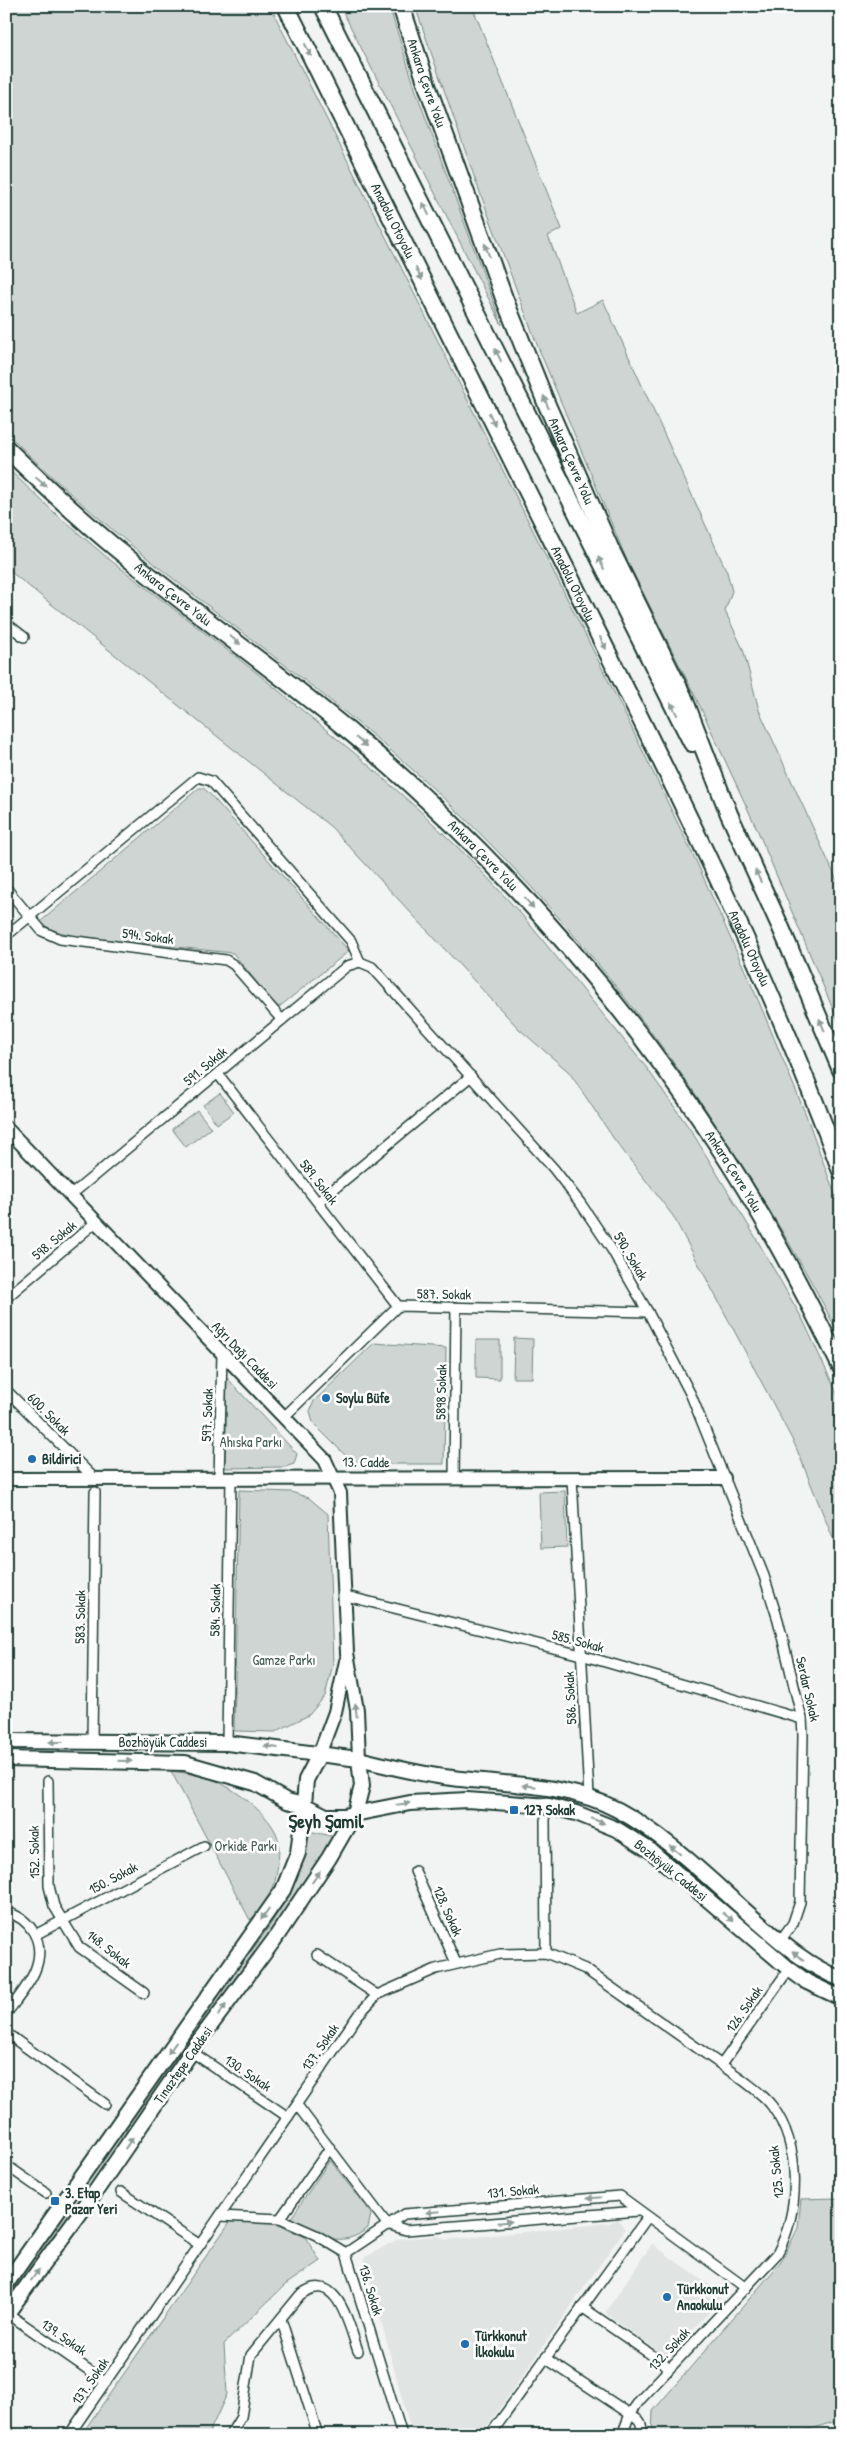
<svg xmlns="http://www.w3.org/2000/svg" width="847" height="2441" viewBox="0 0 847 2441" font-family="'Patrick Hand',sans-serif">
<style>
.built{fill:#e0e4e3}
.green{fill:#ced5d3;stroke:#768984}
.lines{fill:none;stroke-linecap:round;stroke-linejoin:round}
.street-casing{stroke:#1f3d34;stroke-width:12}
.secondary-casing{stroke:#1f3d34;stroke-width:16}
.primary-casing{stroke:#1f3d34;stroke-width:18}
.highway-casing{stroke:#1f3d34;stroke-width:20}
.street{stroke:#fff;stroke-width:9}
.secondary{stroke:#fff;stroke-width:12}
.primary{stroke:#fff;stroke-width:14}
.highway{stroke:#fff;stroke-width:16}
.oneway{fill:#8f9e9a}
.poi-dot{fill:#1f6fb2;stroke:#fff;stroke-width:2}
.labels{text-anchor:middle;stroke-width:5;stroke-linejoin:round;paint-order:stroke}
.street-label{font-size:14px;fill:#1f3d34;stroke:#fff}
.poi-label{font-size:14px;font-weight:bold;fill:#1f3d34;stroke:#fff;text-anchor:start}
.park-label{font-size:14px;fill:#425b54;stroke:#fff}
.district-label{font-size:19px;font-weight:bold;fill:#1f3d34;stroke:#fff}
</style>
<rect width="100%" height="100%" fill="#f2f3f3"/>
<filter id="ink" filterUnits="userSpaceOnUse"><feTurbulence type="fractalNoise" baseFrequency=".02" numOctaves="2"/><feDisplacementMap in="SourceGraphic" scale="10" xChannelSelector="R" yChannelSelector="G"/><feConvolveMatrix kernelMatrix="1 2 1 2 8 2 1 2 1" color-interpolation-filters="sRGB"/></filter>
<g filter="url(#ink)">
<g class="built">
<polygon points="617,2219 625,2229 481,2435 412,2435 364,2258 398,2239 439,2236 445,2240 610,2223"/>
<polygon points="652,2244 720,2293 719,2302 666,2357 605,2313"/>
</g>
<g class="green">
<path d="M6,6H270L620,704L697,863L759,1002L806,1115L841,1211V1340C818,1291 790,1244 762,1198C656,1021 522,858 363,727C244,629 114,543 6,432Z"/>
<polygon points="340,6 389,6 417,94 502,325"/>
<polygon points="415,6 472,6 562,229 548,236 577,313 603,300 727,572 732,591 725,611 743,649 759,710 841,889 841,1028 757,829 696,698 628,563 538,347 476,182"/>
<polygon points="6,467 56,514 110,560 257,673 358,756 419,810 472,861 522,915 646,1067 692,1132 753,1233 803,1320 841,1402 841,1558 795,1445 673,1216 614,1139 569,1072 519,1029 331,827 6,568"/>
<polygon points="199,788 203,788 208,792 349,951 279,1007 275,1005 233,953 79,937 52,930 40,922"/>
<polygon points="220,1093 234,1112 217,1124 203,1105"/>
<polygon points="197,1110 211,1128 186,1147 172,1129"/>
<polygon points="514,1338 533,1339 532,1378 513,1378"/>
<polygon points="476,1340 500,1340 500,1379 476,1378"/>
<polygon points="374,1343 446,1348 444,1464 354,1464 313,1423 310,1411 314,1401"/>
<polygon points="227,1378 297,1454 294,1464 285,1467 225,1468"/>
<polygon points="239,1490 291,1492 309,1498 328,1514 333,1664 325,1696 309,1715 275,1732 234,1731"/>
<polygon points="565,1491 567,1547 541,1548 539,1492"/>
<path d="M171,1771C183,1773 197,1774 209,1778C230,1785 267,1812 276,1833C283,1848 276,1886 268,1901C265,1908 256,1914 250,1920Z"/>
<path d="M308,1831L332,1836L316,1866L6,2307V2296L234,1973C258,1944 288,1904 299,1868C303,1856 303,1842 308,1831Z"/>
<path d="M330,2160L371,2214L368,2228C340,2251 317,2234 289,2221Z"/>
<polygon points="837,2198 841,2199 841,2426 833,2422 792,2435 652,2435 653,2411 781,2262 798,2228 801,2199"/>
<polygon points="232,2219 275,2224 305,2237 320,2261 285,2285 224,2344 227,2394 209,2433 81,2435"/>
</g>
<g class="lines">
<g class="street-casing">
<g id="street">
<polyline points="6,623 24,637"/>
<polyline points="6,888 42,931 60,939 226,960 234,965 282,1020"/>
<polyline points="6,936 198,777 211,781 351,941 360,962"/>
<polyline points="360,962 372,967 554,1169 581,1204 612,1250 648,1312 691,1395 764,1576 778,1620 802,1719 803,1735 800,1902 793,1923 780,1941"/>
<polyline points="218,1074 398,1306"/>
<polyline points="71,1195 347,966 360,962"/>
<polyline points="318,1202 471,1076"/>
<polyline points="6,1298 96,1222"/>
<polyline points="6,1390 94,1478"/>
<polyline points="284,1417 398,1306 648,1312"/>
<polyline points="454,1477 456,1308"/>
<polyline points="219,1478 222,1353"/>
<polyline points="572,1478 589,1796"/>
<polyline points="346,1596 581,1655 802,1719"/>
<polyline points="92,1742 95,1492"/>
<polyline points="227,1743 231,1478"/>
<polyline points="48,1781 49,1886 54,1906 79,1947 144,1993"/>
<polyline points="545,1820 546,1953"/>
<polyline points="415,1871 456,1963"/>
<path d="M6,1912C18,1915 28,1922 34,1933C50,1963 23,1991 6,2014"/>
<polyline points="35,1935 204,1846"/>
<polyline points="317,1955 377,1995"/>
<polyline points="6,2033 105,2104"/>
<polyline points="192,2052 288,2117"/>
<polyline points="722,2064 789,1969"/>
<polyline points="297,2105 387,2224 406,2230 638,2211"/>
<polyline points="6,2165 46,2193"/>
<polyline points="121,2192 200,2245"/>
<polyline points="220,2216 280,2219 316,2235 346,2253 402,2435"/>
<polyline points="280,2219 330,2148"/>
<polyline points="346,2253 404,2214 620,2196 746,2288"/>
<polyline points="582,2307 669,2367"/>
<polyline points="7,2313 106,2382"/>
<polyline points="281,2319 318,2435"/>
<path d="M545,2358L630,2414C641,2419 642,2423 642,2435"/>
<path d="M69,2435L358,2015L377,1995L436,1969L500,1954L546,1953L585,1969L743,2080C753,2088 764,2095 772,2106C802,2147 800,2211 777,2254L640,2400L630,2414L622,2435"/>
<path d="M230,2435L241,2417L251,2355L300,2295C337,2267 349,2326 358,2351"/>
<polyline points="490,2435 647,2218"/>
</g>
</g>
<g class="secondary-casing">
<g id="secondary">
<polyline points="6,1128 325,1460 340,1493 347,1653 357,1710 359,1759"/>
<polyline points="6,1479 724,1478"/>
<polyline points="319,1755 335,1712 346,1661"/>
</g>
</g>
<g class="primary-casing">
<g id="primary">
<polyline points="6,1741 227,1743 359,1759 362,1786 355,1813 329,1858 274,1940 196,2045 91,2198 6,2315"/>
<polyline points="319,1755 306,1780 304,1805 326,1816 344,1816 410,1803 467,1800 549,1806 576,1813 616,1829 651,1851 789,1969 807,1982 841,1998"/>
<polyline points="6,1759 185,1763 255,1783 287,1801 304,1805 298,1853 283,1890 6,2284"/>
<path d="M359,1759C387,1766 415,1773 444,1777C502,1785 566,1782 618,1810C670,1838 713,1883 757,1921C783,1944 808,1966 841,1979"/>
</g>
</g>
<g class="highway-casing">
<g id="highway">
<path id="s1" d="M286,6C384,201 481,397 578,593C673,784 768,970 841,1171"/>
<polyline points="323,6 692,743"/>
<path id="s2" d="M401,6L428,88L504,298L547,405L610,548L683,696L729,814L781,928L841,1070"/>
<path id="s3" d="M6,448C44,485 82,521 123,554C199,617 280,673 356,737C494,853 616,991 715,1141C763,1213 803,1290 841,1367"/>
</g>
</g>
<use href="#street" class="street"/>
<use href="#secondary" class="secondary"/>
<use href="#primary" class="primary"/>
<use href="#highway" class="highway"/>
</g>
<defs><path id="oneway-solid" d="M-6-.8H1V-3.2L6.5 0L1 3.2V.8H-6Z" transform="scale(1.25)"/></defs>
<g class="oneway">
<use href="#oneway-solid" transform="translate(308 50) rotate(63)"/>
<use href="#oneway-solid" transform="translate(426 209) rotate(-116)"/>
<use href="#oneway-solid" transform="translate(487 250) rotate(-110)"/>
<use href="#oneway-solid" transform="translate(419 274) rotate(63)"/>
<use href="#oneway-solid" transform="translate(498 355) rotate(-116)"/>
<use href="#oneway-solid" transform="translate(546 402) rotate(-112)"/>
<use href="#oneway-solid" transform="translate(492 419) rotate(64)"/>
<use href="#oneway-solid" transform="translate(41 482) rotate(42)"/>
<use href="#oneway-solid" transform="translate(601 563) rotate(-116)"/>
<use href="#oneway-solid" transform="translate(235 640) rotate(39)"/>
<use href="#oneway-solid" transform="translate(603 643) rotate(63)"/>
<use href="#oneway-solid" transform="translate(674 709) rotate(-117)"/>
<use href="#oneway-solid" transform="translate(361 742) rotate(41)"/>
<use href="#oneway-solid" transform="translate(758 876) rotate(-115)"/>
<use href="#oneway-solid" transform="translate(529 903) rotate(48)"/>
<use href="#oneway-solid" transform="translate(822 1025) rotate(-113)"/>
<use href="#oneway-solid" transform="translate(356 1710) rotate(-96)"/>
<use href="#oneway-solid" transform="translate(56 1742) rotate(-180)"/>
<use href="#oneway-solid" transform="translate(271 1747) rotate(-173)"/>
<use href="#oneway-solid" transform="translate(125 1761) rotate(2)"/>
<use href="#oneway-solid" transform="translate(529 1786) rotate(-174)"/>
<use href="#oneway-solid" transform="translate(403 1804) rotate(-8)"/>
<use href="#oneway-solid" transform="translate(598 1821) rotate(22)"/>
<use href="#oneway-solid" transform="translate(675 1850) rotate(-141)"/>
<use href="#oneway-solid" transform="translate(316 1877) rotate(-55)"/>
<use href="#oneway-solid" transform="translate(265 1914) rotate(125)"/>
<use href="#oneway-solid" transform="translate(728 1917) rotate(40)"/>
<use href="#oneway-solid" transform="translate(798 1956) rotate(-145)"/>
<use href="#oneway-solid" transform="translate(222 2010) rotate(-54)"/>
<use href="#oneway-solid" transform="translate(172 2048) rotate(126)"/>
<use href="#oneway-solid" transform="translate(129 2143) rotate(-55)"/>
<use href="#oneway-solid" transform="translate(594 2198) rotate(175)"/>
<use href="#oneway-solid" transform="translate(433 2212) rotate(175)"/>
<use href="#oneway-solid" transform="translate(505 2222) rotate(-5)"/>
<use href="#oneway-solid" transform="translate(35 2275) rotate(-54)"/>
</g>
</g>
<g class="poi-dot">
<circle cx="326" cy="1398" r="5"/>
<circle cx="32" cy="1459" r="5"/>
<rect x="509" y="1805" width="10" height="10" rx="2.5"/>
<rect x="50" y="2196" width="10" height="10" rx="2.5"/>
<circle cx="667" cy="2297" r="5"/>
<circle cx="465" cy="2344" r="5"/>
</g>
<g class="labels">
<g class="street-label">
<text dy="5" stroke="none"><textPath href="#s2" startOffset="81">Ankara Çevre Yolu</textPath></text>
<text dy="5" stroke="none"><textPath href="#s1" startOffset="240">Anadolu Otoyolu</textPath></text>
<text dy="5" stroke="none"><textPath href="#s2" startOffset="486">Ankara Çevre Yolu</textPath></text>
<text dy="5" stroke="none"><textPath href="#s1" startOffset="645">Anadolu Otoyolu</textPath></text>
<text dy="5" stroke="none"><textPath href="#s3" startOffset="222">Ankara Çevre Yolu</textPath></text>
<text dy="5" stroke="none"><textPath href="#s3" startOffset="628">Ankara Çevre Yolu</textPath></text>
<text transform="translate(148 936) rotate(7)" y="5">594. Sokak</text>
<text dy="5" stroke="none"><textPath href="#s1" startOffset="1050">Anadolu Otoyolu</textPath></text>
<text transform="translate(205 1066) rotate(-40)" y="5">591. Sokak</text>
<text dy="5" stroke="none"><textPath href="#s3" startOffset="1032">Ankara Çevre Yolu</textPath></text>
<text transform="translate(319 1182) rotate(52)" y="5">589. Sokak</text>
<text transform="translate(54 1240) rotate(-40)" y="5">598. Sokak</text>
<text transform="translate(631 1256) rotate(59)" y="5">590. Sokak</text>
<text transform="translate(444 1294) rotate(1)" y="5">587. Sokak</text>
<text transform="translate(245 1355) rotate(46)" y="5">Ağrı Dağı Caddesi</text>
<text transform="translate(441 1392) rotate(-89)" y="5">5898 Sokak</text>
<text transform="translate(49 1414) rotate(45)" y="5">600. Sokak</text>
<text transform="translate(207 1415) rotate(-88)" y="5">597. Sokak</text>
<text transform="translate(366 1462) rotate(1)" y="5">13. Cadde</text>
<text transform="translate(215 1610) rotate(-89)" y="5">584. Sokak</text>
<text transform="translate(80 1617) rotate(-89)" y="5">583. Sokak</text>
<text transform="translate(578 1641) rotate(15)" y="5">585. Sokak</text>
<text transform="translate(808 1689) rotate(77)" y="5">Serdar Sokak</text>
<text transform="translate(570 1698) rotate(-93)" y="5">586. Sokak</text>
<text x="163" y="1747">Bozhöyük Caddesi</text>
<text transform="translate(34 1852) rotate(-91)" y="5">152. Sokak</text>
<text transform="translate(671 1870) rotate(39)" y="5">Bozhöyük Caddesi</text>
<text transform="translate(113 1878) rotate(-28)" y="5">150. Sokak</text>
<text transform="translate(448 1911) rotate(66)" y="5">128. Sokak</text>
<text transform="translate(109 1949) rotate(38)" y="5">148. Sokak</text>
<text transform="translate(744 2009) rotate(-55)" y="5">126. Sokak</text>
<text transform="translate(320 2047) rotate(-55)" y="5">137. Sokak</text>
<text transform="translate(183 2065) rotate(-55)" y="5">Tınaztepe Caddesi</text>
<text transform="translate(248 2073) rotate(34)" y="5">130. Sokak</text>
<text transform="translate(776 2172) rotate(-96)" y="5">125. Sokak</text>
<text transform="translate(513 2191) rotate(-5)" y="5">131. Sokak</text>
<text transform="translate(371 2290) rotate(73)" y="5">136. Sokak</text>
<text transform="translate(64 2337) rotate(35)" y="5">139. Sokak</text>
<text transform="translate(669 2349) rotate(-47)" y="5">132. Sokak</text>
<text transform="translate(90 2381) rotate(-55)" y="5">137. Sokak</text>
</g>
<g class="poi-label">
<text x="336" y="1403">Soylu Büfe</text>
<text x="42" y="1464">Bildirici</text>
<text x="524" y="1815">127 Sokak</text>
<text x="65" y="2198">3. Etap<tspan x="65" dy="16">Pazar Yeri</tspan></text>
<text x="677" y="2294">Türkkonut<tspan x="677" dy="16">Anaokulu</tspan></text>
<text x="475" y="2341">Türkkonut<tspan x="475" dy="16">İlkokulu</tspan></text>
</g>
<g class="park-label">
<text x="251" y="1447">Ahıska Parkı</text>
<text x="284" y="1665">Gamze Parkı</text>
<text x="246" y="1851">Orkide Parkı</text>
</g>
<g class="district-label">
<text x="326" y="1828">Şeyh Şamil</text>
</g>
</g>
<rect width="847" height="2441" fill="none" stroke="#fff" stroke-width="25"/>
<rect x="12" y="12" width="822" height="2416" fill="none" stroke="#1f3d34" stroke-width="2" filter="url(#ink)"/>
</svg>
